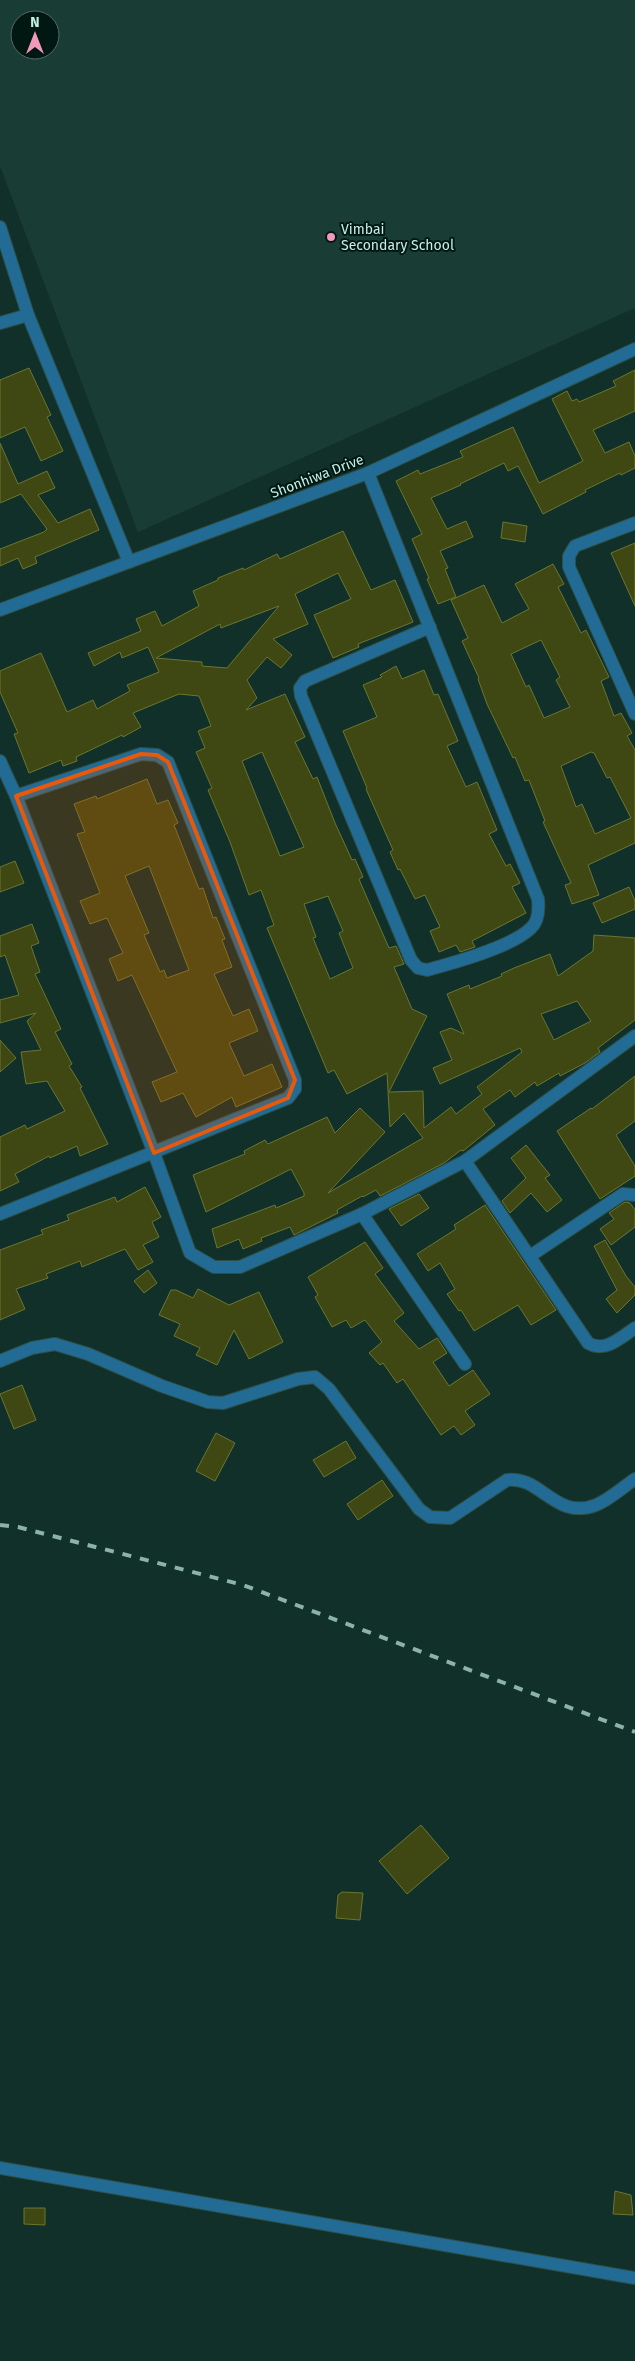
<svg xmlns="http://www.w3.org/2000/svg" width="635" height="2361" viewBox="0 0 635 2361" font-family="'Fira Sans',sans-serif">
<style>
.built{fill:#193c35;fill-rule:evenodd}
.building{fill:#3f4813;stroke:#6a7631;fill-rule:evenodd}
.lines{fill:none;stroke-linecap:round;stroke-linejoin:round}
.minor-casing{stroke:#2d4f47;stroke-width:14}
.minor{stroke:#216b94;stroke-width:12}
.rail{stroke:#8bb3a9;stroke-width:4;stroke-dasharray:9 9;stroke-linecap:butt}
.marked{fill:#e8590c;fill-opacity:0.2;stroke:#e8590c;stroke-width:4;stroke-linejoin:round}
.poi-dot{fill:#f09ab7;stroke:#001712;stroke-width:2}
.labels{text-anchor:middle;stroke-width:4;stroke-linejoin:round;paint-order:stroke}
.poi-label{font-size:14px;fill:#c3efe4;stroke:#001712;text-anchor:start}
.street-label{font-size:14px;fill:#c3efe4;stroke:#001712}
</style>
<rect width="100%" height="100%" fill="#113029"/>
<path class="built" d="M0,0H635V308L138,532L0,166ZM20,20H50V50H20Z"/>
<g class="building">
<polygon points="29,368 51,415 47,417 63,451 41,461 25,427 0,438 0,380"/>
<polygon points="635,370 635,411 593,430 605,453 629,442 635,456 635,468 621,475 620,473 585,490 586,492 543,514 518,466 508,471 504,463 460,484 461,485 431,498 447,529 466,521 473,537 440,551 448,568 445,569 456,597 438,604 427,579 429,578 412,539 422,534 396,481 418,470 420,474 463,457 460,451 513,427 539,483 583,461 552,399 567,391 572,401 577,399 579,402 616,386 613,381"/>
<polygon points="0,443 18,484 47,471 55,488 38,495 58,523 90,509 99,530 35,557 37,563 23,569 18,558 0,566 0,549 44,532 47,529 21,494 0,503"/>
<polygon points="503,522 527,526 525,542 501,538"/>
<path d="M343,531L371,590L395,580L413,622L358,644L359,647L333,658L314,615L351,599L338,573L295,594L308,624L273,639L292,655L281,668L267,657L247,680L257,698L246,710L285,694L305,737L295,742L313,779L317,777L335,823L352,860L355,859L363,877L359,879L361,884L389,948L396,946L404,964L394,967L412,1009L427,1016L389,1092L423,1091L424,1128L451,1107L456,1114L482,1094L477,1087L522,1052L520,1048L440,1084L433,1068L452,1060L440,1032L451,1028L464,1034L447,994L469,985L470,989L502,976L501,974L514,968L550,954L558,976L593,951L594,935L635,938V1020L598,1048L600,1052L585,1063L560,1076L559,1073L537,1086L535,1082L515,1097L510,1090L483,1109L495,1125L463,1151L461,1150L444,1163L380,1196L376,1190L363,1197L362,1196L337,1210L338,1213L294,1235L290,1227L261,1238L262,1241L243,1249L239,1239L217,1248L212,1229L275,1205L276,1208L304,1196V1193L291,1169L206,1212L193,1175L245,1154L244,1151L265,1140L268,1144L327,1117L335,1133L360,1108L385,1132L328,1193L423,1138L404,1113L390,1127L387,1073L347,1094L334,1070L328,1073L267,928L274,925L261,890L249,895L230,842L208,790L212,788L196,752L205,748L198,731L211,726L199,696L179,694L133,713L141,727L123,737L122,735L76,757L77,761L63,766L61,760L29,773L14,734L18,733L0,692V671L41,653L67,712L93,700L97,709L130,691L127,685L159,672L148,647L122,658L120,652L94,666L88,653L141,631L136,619L155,611L162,626L199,606L193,591L218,580V578L243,568L244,570L277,554L280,559ZM279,606L227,668L202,666V662L156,658L220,624L221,628ZM262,752L304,847L280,856L242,761ZM328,896L343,931L339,933L353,968L330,979L313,938L316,937L304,904ZM577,1001L591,1021L554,1040L541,1014Z"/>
<polygon points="635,543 635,606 611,553"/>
<path d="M553,564L564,584L558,587L581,633L586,630L609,677L601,681L614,716L621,713L632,733L627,736L635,750V843L588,865L599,895L572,904L565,885L571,883L543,822L545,821L529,780L525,781L515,757L513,758L487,704L478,679L479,678L462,641L468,638L451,600L484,585L502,623L529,609L515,584ZM541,640L560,677L556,680L570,707L544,718L529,685L526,687L511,654ZM591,752L594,753L607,778L610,777L631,818L595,834L582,804L576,807L561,766Z"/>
<polygon points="396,666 402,679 424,670 434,695 438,694 458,741 447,746 466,787 477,782 497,830 489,834 506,866 510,864 520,883 512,887 526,913 472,941 475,947 460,952 456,945 439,952 430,931 440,927 425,895 415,899 400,869 398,870 390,852 393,850 366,789 367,788 343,731 377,717 363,685 382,677 380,675"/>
<path d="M147,779L157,804L168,800L178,823L174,825L199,889L203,888L213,918L216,917L225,939L222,940L232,967L214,974L233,1016L249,1009L258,1031L229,1043L244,1076L272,1064L282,1087L236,1107L232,1097L196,1117L183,1093L161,1102L152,1082L177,1072L132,975L118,981L109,959L123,953L107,918L90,924L80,901L100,893L77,834L85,832L74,804L96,796L97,799ZM149,866L189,970L167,978L164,970L160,972L144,935L149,933L125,876Z"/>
<polygon points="15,861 24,883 0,892 0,867"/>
<polygon points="629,887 635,901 635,909 602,923 593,903"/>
<polygon points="32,924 39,943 31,946 40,972 35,974 61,1029 55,1032 72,1064 69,1066 82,1087 80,1088 108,1144 80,1156 77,1146 50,1158 49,1156 15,1174 19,1182 0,1191 0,1137 25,1125 27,1129 65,1111 47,1081 26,1084 21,1052 41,1050 27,1021 36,1013 0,1023 0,1000 19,995 5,955 0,957 0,936"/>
<polygon points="0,1040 16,1058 0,1072"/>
<polygon points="635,1076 635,1121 616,1135 635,1166 635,1176 600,1199 557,1131 591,1108 592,1109"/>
<polygon points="526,1145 550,1175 545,1178 562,1200 547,1212 531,1193 510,1213 502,1201 526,1178 511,1158"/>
<polygon points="145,1187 161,1217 152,1222 159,1237 143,1245 153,1262 138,1270 125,1249 82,1267 80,1261 46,1274 48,1278 16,1289 25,1309 0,1320 0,1250 43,1234 41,1230 69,1220 67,1215 115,1197 117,1202"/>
<polygon points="419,1194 429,1208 401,1226 389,1209"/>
<polygon points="625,1202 630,1203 635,1210 635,1227 611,1245 600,1229 614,1219 609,1213"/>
<polygon points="485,1205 556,1310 531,1325 518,1305 474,1331 461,1310 459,1311 447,1294 455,1289 440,1263 428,1271 417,1254 456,1229 454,1225"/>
<polygon points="605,1240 626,1276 635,1287 635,1295 617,1313 606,1299 617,1290 594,1246"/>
<polygon points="365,1242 383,1268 375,1274 404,1313 394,1321 419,1349 437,1338 447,1353 433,1362 449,1386 473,1370 490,1394 465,1411 475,1425 461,1435 454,1426 441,1435 403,1379 397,1383 383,1363 380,1365 369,1353 382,1342 365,1320 351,1328 346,1320 332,1327 315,1297 318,1295 308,1277"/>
<polygon points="148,1270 157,1283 144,1293 134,1281"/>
<polygon points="198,1289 229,1305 259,1292 283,1342 249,1359 234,1330 217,1365 196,1355 200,1348 174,1336 180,1324 159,1315 171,1290 176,1290 193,1298"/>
<polygon points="22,1385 36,1420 14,1429 0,1394"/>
<polygon points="216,1433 235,1443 215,1481 196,1471"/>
<polygon points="346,1441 356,1458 324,1477 313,1460"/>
<polygon points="382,1480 393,1496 358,1520 347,1504"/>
<polygon points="421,1825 449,1858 407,1894 379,1861"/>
<polygon points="342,1892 363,1893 360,1920 336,1918 338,1895"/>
<polygon points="615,2191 631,2195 633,2215 613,2214"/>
<polygon points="24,2208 45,2208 45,2225 24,2224"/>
</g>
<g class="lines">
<g class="minor-casing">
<g id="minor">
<polyline points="0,227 28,315 129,562"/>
<polyline points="0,323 28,315"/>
<path d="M368,473L538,899C539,909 539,921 531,928C512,947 453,963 427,970L418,968L411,960L301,696L300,688L305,681L430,627"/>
<polyline points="635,523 575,546 569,556 569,567 635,714"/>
<polyline points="0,610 368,473 635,349"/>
<polyline points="0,761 16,796 154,1153 190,1253 214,1267 240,1267 362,1214 465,1161 635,1036"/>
<path d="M465,1161L588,1343C605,1353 620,1338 635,1328"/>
<polyline points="0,1214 288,1098 295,1089 295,1080 168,762 157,755 141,754 16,796"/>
<polyline points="362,1214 465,1364"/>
<polyline points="530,1256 623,1194 635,1195"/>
<path d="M0,1361L32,1348L55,1344L88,1354L162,1386L208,1402L223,1403L298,1379L315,1377L329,1389L419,1509L430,1517L450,1518L507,1480C541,1475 555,1521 596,1505C609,1500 623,1487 635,1479"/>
<polyline points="0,2168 635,2278"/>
</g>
</g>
<use href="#minor" class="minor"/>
<polyline class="rail" points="0,1525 18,1527 243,1585 635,1732"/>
</g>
<path class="marked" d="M141,754L157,755L168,762L295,1080L288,1098L154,1153L16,796Z"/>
<circle class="poi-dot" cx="331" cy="237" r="5"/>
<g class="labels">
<g class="poi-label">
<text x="341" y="234">Vimbai<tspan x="341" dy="16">Secondary School</tspan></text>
</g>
<g class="street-label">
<text transform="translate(317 476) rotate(-21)" y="5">Shonhiwa Drive</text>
</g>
</g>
<g transform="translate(35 35)"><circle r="24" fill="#001712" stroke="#4e6d66"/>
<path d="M0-4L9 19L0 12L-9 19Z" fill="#f09ab7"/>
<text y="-8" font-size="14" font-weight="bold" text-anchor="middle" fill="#c3efe4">N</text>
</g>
</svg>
